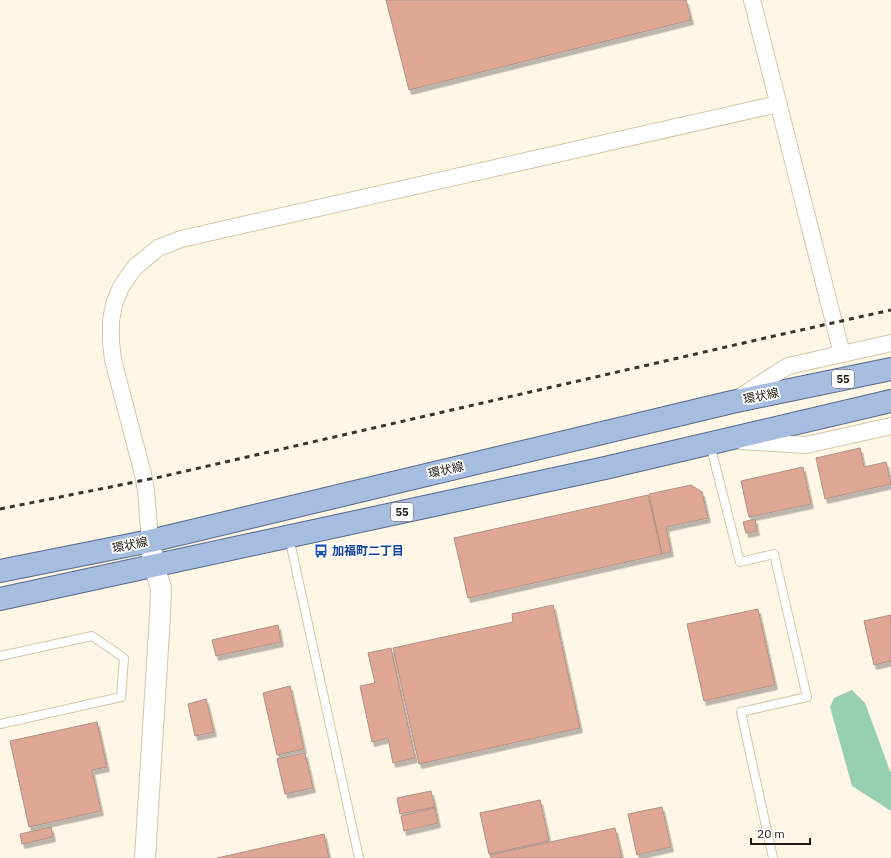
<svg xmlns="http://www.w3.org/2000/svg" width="891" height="858" viewBox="0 0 891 858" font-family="'IBM Plex Sans','Noto Sans JP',sans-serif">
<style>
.forest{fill:#96cfb1}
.building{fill:#e0a694;stroke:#ae9086;filter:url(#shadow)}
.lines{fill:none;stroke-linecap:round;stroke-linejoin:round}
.service-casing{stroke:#d4c6ab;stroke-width:10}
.minor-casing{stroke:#d4c6ab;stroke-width:18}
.tertiary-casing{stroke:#d4c6ab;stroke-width:22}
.primary-casing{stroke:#516889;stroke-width:24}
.service{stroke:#fff;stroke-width:8}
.minor{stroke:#fff;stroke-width:16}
.tertiary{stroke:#fff;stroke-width:20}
.primary{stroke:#a6bddf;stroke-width:22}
.rail{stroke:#393429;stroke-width:3;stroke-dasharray:5 5;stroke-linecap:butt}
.labels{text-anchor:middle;stroke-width:3.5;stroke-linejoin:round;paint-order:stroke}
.shield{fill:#fff;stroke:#646059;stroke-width:1}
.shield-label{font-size:11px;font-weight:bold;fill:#211c12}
.street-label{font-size:12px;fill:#211c12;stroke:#fff}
.transit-label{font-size:12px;font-weight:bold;fill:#164399;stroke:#fff;text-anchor:start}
</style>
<defs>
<filter id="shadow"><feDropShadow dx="2.5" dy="4.5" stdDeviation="0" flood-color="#0004"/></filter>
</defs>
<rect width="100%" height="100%" fill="#fff6e5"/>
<polygon class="forest" points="852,690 865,703 890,771 891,772 891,811 852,786 830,707 834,698"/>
<g class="building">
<polygon points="386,0 686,0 691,20 409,90"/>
<polygon points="860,448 864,467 886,462 891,484 825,499 816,458"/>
<polygon points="803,467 811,504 749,517 741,481"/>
<polygon points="691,485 702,492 708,518 666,527 671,552 662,554 649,494"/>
<polygon points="648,495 662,554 468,598 454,538"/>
<polygon points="755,519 757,531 746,533 743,522"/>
<polygon points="553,605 580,728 419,764 393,648 513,622 512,614"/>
<polygon points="758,609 775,685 704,701 687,624"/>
<polygon points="891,615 891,661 874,665 864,621"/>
<polygon points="278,625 281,642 216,656 212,640"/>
<polygon points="391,648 415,758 393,763 388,738 372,742 360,686 375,683 368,653"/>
<polygon points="290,686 304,749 277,755 263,693"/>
<polygon points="206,699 214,732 195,736 188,704"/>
<polygon points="97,722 107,767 92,770 101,811 29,827 10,741"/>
<polygon points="305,753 313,788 285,794 277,759"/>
<polygon points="431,791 435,807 400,814 397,798"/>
<polygon points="540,800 549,841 489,854 480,813"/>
<polygon points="662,807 671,847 637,855 628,814"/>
<polygon points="435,808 438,823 404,831 401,816"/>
<polygon points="51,827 53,837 22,844 20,834"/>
<polygon points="615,828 622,858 491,858 490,855"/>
<polygon points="324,834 329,858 217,858"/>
</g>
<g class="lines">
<g class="service-casing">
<g id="service">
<polyline points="712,452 740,562 774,554 807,697 741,712 773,858"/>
<polyline points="289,537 359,858"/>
<polyline points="0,656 92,636 124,658 121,697 0,724"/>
</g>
</g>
<g class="minor-casing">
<g id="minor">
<polyline points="752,0 842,354"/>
<polyline points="740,397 788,366 891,343"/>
<polyline points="741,441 806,445 891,426"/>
<polyline points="150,541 146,490 143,474 113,360 111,342 111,321 114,304 121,287 134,268 158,248 181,239 778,104"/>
</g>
</g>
<g class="tertiary-casing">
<polyline id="tertiary" points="145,858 160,615 161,588 154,566 150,541"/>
</g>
<g class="primary-casing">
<g id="primary">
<polyline points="0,571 150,541 732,402 891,369"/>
<polyline points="0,599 605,468 891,401"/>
</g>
</g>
<use href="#service" class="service"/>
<use href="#minor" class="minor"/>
<use href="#tertiary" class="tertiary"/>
<use href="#primary" class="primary"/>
<polyline class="rail" points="0,509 160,477 774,336 891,310"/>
</g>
<defs>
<g id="bus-bare" transform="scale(1.08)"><path d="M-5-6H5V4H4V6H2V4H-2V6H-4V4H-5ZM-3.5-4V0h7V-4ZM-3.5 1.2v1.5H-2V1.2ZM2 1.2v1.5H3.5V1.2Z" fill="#1a4fb4" stroke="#fff" stroke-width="2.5" paint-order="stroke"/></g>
</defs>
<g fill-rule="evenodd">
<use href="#bus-bare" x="321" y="551"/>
</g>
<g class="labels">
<g class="shield">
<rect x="832" y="370" width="22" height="18" rx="3"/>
<rect x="391" y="503" width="22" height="18" rx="3"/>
</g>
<g class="shield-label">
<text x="843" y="383">55</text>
<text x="402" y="516">55</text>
</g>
<g class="street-label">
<text transform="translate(761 396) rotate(-12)" y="4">環状線</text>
<text transform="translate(446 470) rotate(-13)" y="4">環状線</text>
<text transform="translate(130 545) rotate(-12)" y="4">環状線</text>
</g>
<g class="transit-label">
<text x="332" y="555">加福町二丁目</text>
</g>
</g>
<path d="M751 838v6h59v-6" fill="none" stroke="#211c12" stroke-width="2"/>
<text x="757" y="838" font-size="12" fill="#211c12" stroke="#ffffff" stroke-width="3" paint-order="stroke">20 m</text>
</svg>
